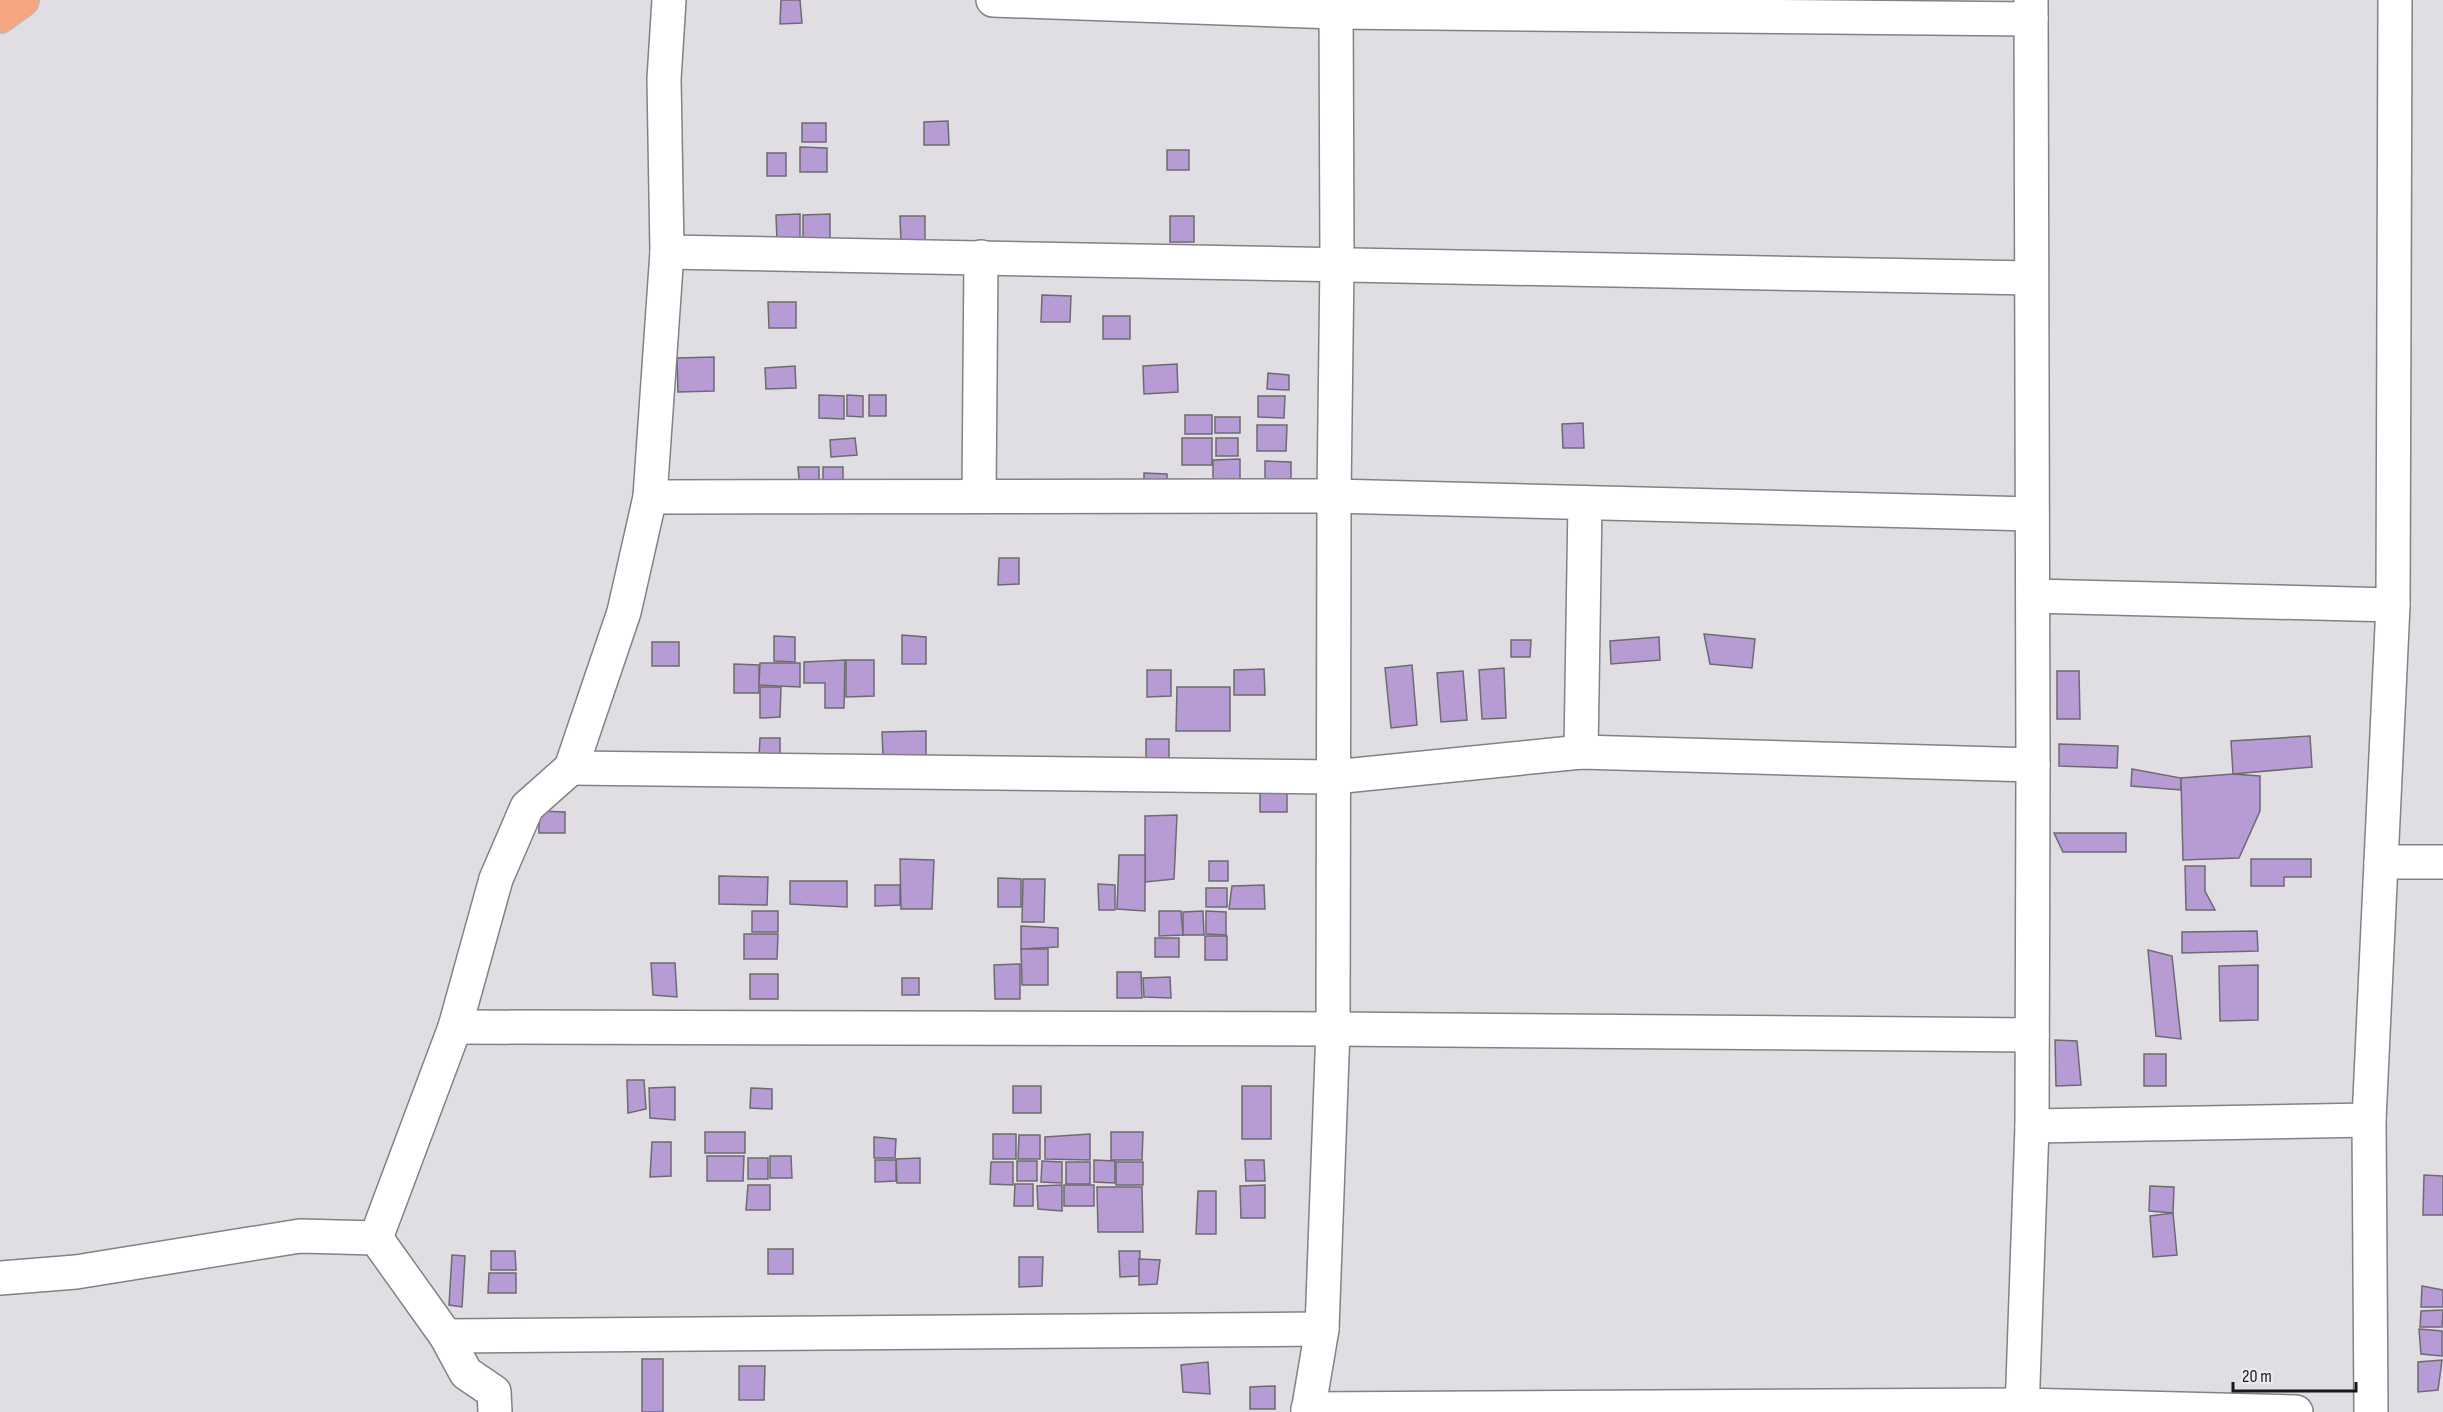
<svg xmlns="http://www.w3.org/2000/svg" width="2443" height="1412" viewBox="0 0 2443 1412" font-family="'Sofia Sans Condensed',sans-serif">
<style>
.building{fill:#b79bd4;stroke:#6d6b70;stroke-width:1.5}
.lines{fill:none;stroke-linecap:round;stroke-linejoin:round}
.street-casing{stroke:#838187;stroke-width:36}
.highway-casing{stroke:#bab9ba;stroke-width:36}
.street{stroke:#fff;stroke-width:33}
.highway{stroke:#f4a680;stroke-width:33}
</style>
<rect width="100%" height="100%" fill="#e0dde3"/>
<g class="building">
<polygon points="781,0 800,0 802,23 780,24"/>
<polygon points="948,121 949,145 924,145 924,122"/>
<rect x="802" y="123" width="24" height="19"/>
<polygon points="800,147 827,148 827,172 800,172"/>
<rect x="1167" y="150" width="22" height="20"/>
<rect x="767" y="153" width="19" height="23"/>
<polygon points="800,214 800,241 777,241 776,215"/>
<polygon points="830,214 830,240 803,241 803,215"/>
<polygon points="900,216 925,216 925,243 901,243"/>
<rect x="1170" y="216" width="24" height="26"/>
<polygon points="1042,295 1071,296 1070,322 1041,322"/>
<polygon points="768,302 796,302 796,328 769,328"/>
<rect x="1103" y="316" width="27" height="23"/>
<polygon points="714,357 714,391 678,392 677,358"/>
<polygon points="1177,364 1178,392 1144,394 1143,366"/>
<polygon points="795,366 796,388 766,389 765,368"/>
<polygon points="1268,373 1289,375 1289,390 1267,389"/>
<polygon points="819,395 844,396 844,419 819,418"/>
<polygon points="847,395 863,396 863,417 847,416"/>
<rect x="869" y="395" width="17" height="21"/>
<polygon points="1258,396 1285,396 1284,418 1258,417"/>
<rect x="1185" y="415" width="27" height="19"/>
<rect x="1215" y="417" width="25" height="16"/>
<polygon points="1583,423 1584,448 1563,448 1562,424"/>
<polygon points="1257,425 1287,425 1286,451 1257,451"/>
<polygon points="855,438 857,455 831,457 830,440"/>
<rect x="1182" y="438" width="30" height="27"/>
<rect x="1216" y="438" width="22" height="18"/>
<polygon points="1240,459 1240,484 1213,485 1213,460"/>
<polygon points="1265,461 1291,462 1291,485 1265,484"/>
<polygon points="798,467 819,467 819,490 800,491"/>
<polygon points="823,467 843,467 843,488 823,489"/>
<polygon points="1144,473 1167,474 1167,493 1144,493"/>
<polygon points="999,558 1019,558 1019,584 998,585"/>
<polygon points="1704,634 1755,639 1752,668 1710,664"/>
<polygon points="902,635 926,637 926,664 902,664"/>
<polygon points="774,636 795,637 795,662 774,661"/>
<polygon points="1659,637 1660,660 1611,664 1610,641"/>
<polygon points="1511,640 1531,640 1530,657 1511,657"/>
<rect x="652" y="642" width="27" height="24"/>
<polygon points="845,660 844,708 825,708 825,683 804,683 804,662"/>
<polygon points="846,660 874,660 874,696 846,697"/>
<polygon points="760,663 800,663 800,687 759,685"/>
<polygon points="734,664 759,665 759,693 734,693"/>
<polygon points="1412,665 1417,725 1391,728 1385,668"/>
<polygon points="1504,668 1506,718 1482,719 1479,670"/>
<polygon points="1264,669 1265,695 1234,695 1234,670"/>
<polygon points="1147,670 1171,670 1171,696 1147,697"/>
<polygon points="1463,671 1467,720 1441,722 1437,673"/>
<polygon points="2057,671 2079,671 2080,719 2057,719"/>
<polygon points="760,687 781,687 780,717 760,718"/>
<polygon points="1177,687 1230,687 1230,731 1176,731"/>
<polygon points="926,731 926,755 883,756 882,732"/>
<polygon points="2310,736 2312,767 2233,774 2231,741"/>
<polygon points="760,738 780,738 780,758 759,758"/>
<rect x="1146" y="739" width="23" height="24"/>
<polygon points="2059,744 2118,746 2117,768 2059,766"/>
<polygon points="2132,769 2181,778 2181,790 2131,786"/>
<polygon points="2233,774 2260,776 2260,811 2239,858 2183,860 2181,778"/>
<rect x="1260" y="792" width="27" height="20"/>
<polygon points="539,811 565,812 565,833 539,833"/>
<polygon points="1177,815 1174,879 1145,882 1145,816"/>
<polygon points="2054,833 2126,833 2126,852 2063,852"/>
<polygon points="1119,855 1145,855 1145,911 1117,909"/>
<polygon points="900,859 934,860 932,909 901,909"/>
<polygon points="2251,859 2311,859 2311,877 2284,877 2284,886 2251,886"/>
<rect x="1209" y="861" width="19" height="20"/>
<polygon points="2185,866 2205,866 2205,891 2215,910 2186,910"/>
<polygon points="719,876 768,877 767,905 719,904"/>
<polygon points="998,878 1021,879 1021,907 998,907"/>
<polygon points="1023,879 1045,879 1044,922 1022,922"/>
<polygon points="790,881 847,881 847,907 790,904"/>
<polygon points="1098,884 1115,885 1115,910 1099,910"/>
<polygon points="875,885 900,885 900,905 875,906"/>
<polygon points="1264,885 1265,909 1229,909 1232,886"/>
<rect x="1206" y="888" width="21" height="19"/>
<rect x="752" y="911" width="26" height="21"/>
<polygon points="1159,911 1181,911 1183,935 1159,936"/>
<polygon points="1203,911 1204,935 1183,935 1183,912"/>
<polygon points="1206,911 1226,912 1226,935 1206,934"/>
<polygon points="1021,926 1058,928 1058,947 1021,949"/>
<polygon points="2257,931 2258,951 2182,953 2182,932"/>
<polygon points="744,934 778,934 777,959 744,959"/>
<rect x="1205" y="936" width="22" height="24"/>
<rect x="1155" y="938" width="24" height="19"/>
<polygon points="1021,949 1048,949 1048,985 1022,985"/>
<polygon points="2148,950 2172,956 2181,1039 2156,1036"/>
<polygon points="651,963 675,963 677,997 653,995"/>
<polygon points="1020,964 1020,999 995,999 994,965"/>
<polygon points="2258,965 2258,1020 2220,1021 2219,966"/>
<polygon points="1117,972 1141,972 1142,998 1117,998"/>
<rect x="750" y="974" width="28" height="25"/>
<polygon points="1170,977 1171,998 1144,997 1143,978"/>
<rect x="902" y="978" width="17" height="17"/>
<polygon points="2055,1040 2077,1041 2081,1085 2056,1086"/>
<rect x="2144" y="1054" width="22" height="32"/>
<polygon points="627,1080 644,1080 646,1109 628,1113"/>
<rect x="1013" y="1086" width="28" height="27"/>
<rect x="1242" y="1086" width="29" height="53"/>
<polygon points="675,1087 675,1120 650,1118 649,1088"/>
<polygon points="751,1088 772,1089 772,1109 750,1108"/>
<rect x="705" y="1132" width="40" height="21"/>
<polygon points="1111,1132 1143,1132 1142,1160 1111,1160"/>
<rect x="993" y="1134" width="23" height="25"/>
<polygon points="1090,1134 1090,1160 1045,1159 1045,1137"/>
<polygon points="1019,1135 1040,1135 1040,1159 1018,1159"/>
<polygon points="874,1137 896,1139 895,1158 874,1158"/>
<polygon points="652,1142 671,1142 671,1176 650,1177"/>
<polygon points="707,1156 744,1156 743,1181 707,1181"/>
<polygon points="770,1156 791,1156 792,1178 770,1178"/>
<rect x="748" y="1158" width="20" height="21"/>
<polygon points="920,1158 920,1183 897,1183 896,1159"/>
<polygon points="875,1160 896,1160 896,1181 875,1182"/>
<polygon points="1094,1160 1115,1161 1115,1183 1094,1182"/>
<polygon points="1245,1160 1264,1160 1265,1181 1246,1181"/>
<rect x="1017" y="1161" width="20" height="20"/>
<polygon points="1042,1161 1062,1162 1062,1183 1041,1182"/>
<polygon points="991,1162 1013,1162 1013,1185 990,1184"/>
<rect x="1066" y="1162" width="24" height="22"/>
<rect x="1116" y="1162" width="27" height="23"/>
<polygon points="2424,1175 2443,1176 2443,1215 2423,1215"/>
<polygon points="1015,1184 1033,1184 1033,1206 1014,1206"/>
<polygon points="748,1185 770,1185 770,1210 746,1210"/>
<polygon points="1062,1185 1062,1211 1038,1209 1037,1186"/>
<rect x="1064" y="1185" width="30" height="21"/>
<polygon points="1265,1185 1265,1218 1241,1218 1240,1186"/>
<polygon points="2150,1186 2174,1187 2173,1213 2149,1211"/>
<polygon points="1097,1187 1142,1187 1143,1232 1098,1232"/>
<polygon points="1198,1191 1216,1191 1216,1234 1196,1234"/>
<polygon points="2173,1213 2177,1255 2153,1257 2150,1216"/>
<rect x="768" y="1249" width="25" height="25"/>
<polygon points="491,1251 515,1251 516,1270 491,1270"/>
<polygon points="1119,1251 1140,1251 1139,1276 1120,1277"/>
<polygon points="452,1255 465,1256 462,1307 449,1305"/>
<polygon points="1019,1257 1043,1257 1042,1286 1019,1287"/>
<polygon points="1139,1259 1160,1260 1157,1284 1139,1285"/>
<polygon points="489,1273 516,1273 516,1293 488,1293"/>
<polygon points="2422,1286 2443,1290 2443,1307 2421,1307"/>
<polygon points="2443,1310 2442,1327 2420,1327 2421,1311"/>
<polygon points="2419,1329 2442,1331 2442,1356 2421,1354"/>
<rect x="642" y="1359" width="21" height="53"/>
<polygon points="2442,1360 2438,1390 2418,1392 2418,1362"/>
<polygon points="1208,1362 1210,1394 1183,1392 1181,1365"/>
<polygon points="739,1366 765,1366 764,1400 739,1400"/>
<polygon points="1275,1386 1275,1409 1250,1409 1250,1387"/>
</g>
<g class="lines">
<g class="street-casing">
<g id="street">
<polyline points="993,0 1336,12 2031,19"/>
<polyline points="667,252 2031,278"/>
<polyline points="979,496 981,257"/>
<polyline points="650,497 1334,496 2032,514"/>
<polyline points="2033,596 2393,605"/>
<polyline points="1581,752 1585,503"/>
<polyline points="571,768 1334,777 1581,752 2033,765"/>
<polyline points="2381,862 2443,862"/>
<polyline points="455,1027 1333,1029 2032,1035"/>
<polyline points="2032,1126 2369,1120"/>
<polyline points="376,1238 446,1336 466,1373 494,1392 495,1412"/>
<polyline points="0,1278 76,1272 300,1236 376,1238 455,1027 496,879 527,807 571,768 624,612 650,497 667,252 664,79 669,0"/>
<polyline points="446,1336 1322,1329"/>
<polyline points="1308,1409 2022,1405 2296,1412"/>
<polyline points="1308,1412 1322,1329 1333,1029 1334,496 1337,263 1336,0"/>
<polyline points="2022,1412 2032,1126 2033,765 2031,0"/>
<polyline points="2371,1412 2369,1120 2393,605 2395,0"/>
</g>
</g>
<g class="highway-casing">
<polyline id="highway" points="0,16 22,0"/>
</g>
<use href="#street" class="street"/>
<use href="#highway" class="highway"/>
</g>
<path d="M2233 1382v9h123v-9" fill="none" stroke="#181719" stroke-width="3"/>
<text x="2242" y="1382" font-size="18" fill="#181719" stroke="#edeaf0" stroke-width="4.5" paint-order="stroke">20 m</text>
</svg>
